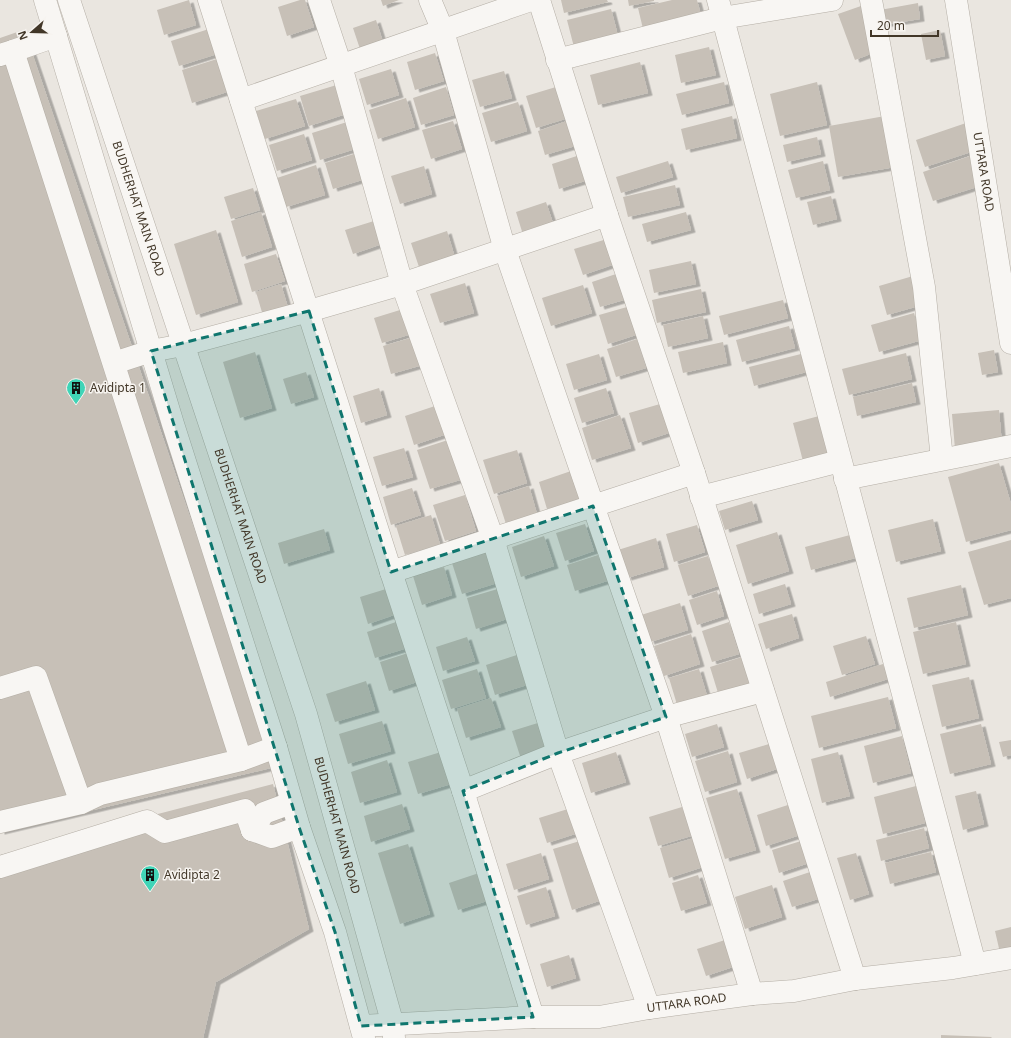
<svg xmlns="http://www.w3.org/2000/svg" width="1011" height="1038" viewBox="0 0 1011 1038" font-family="'Noto Sans',sans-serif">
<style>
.building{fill:#c7c0b7;filter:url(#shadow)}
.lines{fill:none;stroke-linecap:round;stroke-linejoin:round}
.minor-casing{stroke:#b4aea5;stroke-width:23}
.minor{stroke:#f8f6f3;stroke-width:22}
.marked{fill:#0f766e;fill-opacity:0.2;stroke:#0f766e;stroke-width:3;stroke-dasharray:8 5;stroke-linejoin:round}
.labels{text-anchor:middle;stroke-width:3;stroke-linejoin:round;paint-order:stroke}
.street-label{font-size:12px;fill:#423728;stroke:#f7f4f0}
.poi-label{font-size:12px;fill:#423728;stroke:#f7f4f0;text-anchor:start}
</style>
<defs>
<filter id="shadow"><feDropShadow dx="4.5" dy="2.5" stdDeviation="0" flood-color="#0004"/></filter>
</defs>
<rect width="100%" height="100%" fill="#eae6e0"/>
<g class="building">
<polygon points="189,0 196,25 164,35 157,10"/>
<polygon points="300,0 305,0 314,27 287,36 278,7"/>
<polygon points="381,0 399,0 383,6"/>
<polygon points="561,0 607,0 608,2 564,13"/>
<polygon points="628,0 654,0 654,1 629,6"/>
<polygon points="672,0 697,0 702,19 644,33 638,8"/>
<polygon points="918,3 920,19 883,25 880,10"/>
<polygon points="861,6 878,51 855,60 838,14"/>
<polygon points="611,9 620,43 576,55 567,20"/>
<polygon points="376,20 383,42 360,49 353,28"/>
<polygon points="26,29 29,44 275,767 0,832 0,38"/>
<polygon points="209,29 217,54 179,66 171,41"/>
<polygon points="940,30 945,56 926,60 921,34"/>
<polygon points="709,47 716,75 681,83 675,55"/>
<polygon points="435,53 444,81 415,90 407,62"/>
<polygon points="217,59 227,92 192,103 182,70"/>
<polygon points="640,62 648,93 598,105 590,75"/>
<polygon points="391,69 399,95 367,105 359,79"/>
<polygon points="504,71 512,98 480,107 472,80"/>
<polygon points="724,82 729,103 682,115 676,94"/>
<polygon points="817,82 827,125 780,136 770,94"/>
<polygon points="340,84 349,113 309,126 300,96"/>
<polygon points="446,87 454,115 421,125 413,98"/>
<polygon points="556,87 565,119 536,128 526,96"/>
<polygon points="406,98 415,127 378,139 369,110"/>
<polygon points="296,99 305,126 265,139 256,111"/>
<polygon points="518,102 527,131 491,142 482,113"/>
<polygon points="732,116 737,138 686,150 681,129"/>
<polygon points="885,116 895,167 838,177 829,126"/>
<polygon points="453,121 462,149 431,159 422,130"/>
<polygon points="567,121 575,146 545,155 538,131"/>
<polygon points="347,122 355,149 320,160 312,133"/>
<polygon points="966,123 974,151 925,167 916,140"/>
<polygon points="304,134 312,160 277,171 269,145"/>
<polygon points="817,137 821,154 787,162 783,145"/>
<polygon points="357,153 365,179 333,189 325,163"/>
<polygon points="580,155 588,180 559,189 552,164"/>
<polygon points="973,155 983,185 933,201 923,172"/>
<polygon points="668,161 673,177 621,193 616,177"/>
<polygon points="823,161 830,190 796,198 788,170"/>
<polygon points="316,165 325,195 286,207 277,178"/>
<polygon points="424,166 432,194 400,204 391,176"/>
<polygon points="675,185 680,205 628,217 623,197"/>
<polygon points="253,188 260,210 231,219 224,197"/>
<polygon points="831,196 837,219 813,225 807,202"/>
<polygon points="546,202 555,229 524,238 516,212"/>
<polygon points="261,212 272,247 242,257 231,221"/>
<polygon points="686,212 691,230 647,242 642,224"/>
<polygon points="374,221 382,244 353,254 345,230"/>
<polygon points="216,230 238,302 196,315 174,244"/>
<polygon points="447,231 456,261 421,273 411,243"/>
<polygon points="607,239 615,264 583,275 574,249"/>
<polygon points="276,254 285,281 252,292 244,264"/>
<polygon points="691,261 696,284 654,293 649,270"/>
<polygon points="619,273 627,299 600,307 592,282"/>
<polygon points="913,276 922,305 887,315 879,286"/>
<polygon points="465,283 474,313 440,323 430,294"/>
<polygon points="281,284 289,311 264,319 256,292"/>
<polygon points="583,285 592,313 551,326 542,298"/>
<polygon points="701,289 706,312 657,323 652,300"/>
<polygon points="783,300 788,318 724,335 719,316"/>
<polygon points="627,307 636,335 608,344 599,315"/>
<polygon points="400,310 408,335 382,343 374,318"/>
<polygon points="914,313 922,340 879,352 871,325"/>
<polygon points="703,316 708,338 668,347 663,325"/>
<polygon points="789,326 795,348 742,362 736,340"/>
<polygon points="410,338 419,366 391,374 383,346"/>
<polygon points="637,339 646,368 616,377 607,349"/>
<polygon points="723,342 727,363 683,373 678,352"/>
<polygon points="994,350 998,372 982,375 978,353"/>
<polygon points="255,352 272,408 240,418 223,362"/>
<polygon points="805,353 810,371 754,386 749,367"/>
<polygon points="906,353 912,379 849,395 842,369"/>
<polygon points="599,354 607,380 574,390 566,364"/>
<polygon points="306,372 314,397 291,404 283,379"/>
<polygon points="912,383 916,402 857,416 853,397"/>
<polygon points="379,388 387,415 361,423 353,396"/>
<polygon points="606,388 614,413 582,423 574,398"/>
<polygon points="660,404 669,433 638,443 629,413"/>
<polygon points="438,405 447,434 414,445 405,416"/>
<polygon points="999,410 1002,445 955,449 952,414"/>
<polygon points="620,415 631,448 592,460 582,428"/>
<polygon points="819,416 830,458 804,465 793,423"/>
<polygon points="448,440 460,480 430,489 417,450"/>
<polygon points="404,448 413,477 382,486 373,457"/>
<polygon points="517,450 527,483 494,494 483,460"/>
<polygon points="999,463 1011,504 1011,530 966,542 948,477"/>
<polygon points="571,471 579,499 547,509 539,482"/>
<polygon points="529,486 537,514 506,524 497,496"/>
<polygon points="412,488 421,515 391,525 383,497"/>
<polygon points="465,495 476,531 445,541 433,505"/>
<polygon points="752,501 758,520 725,530 719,511"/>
<polygon points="431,515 440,544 405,555 396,526"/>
<polygon points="933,519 941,551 896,562 888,530"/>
<polygon points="585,524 594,551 565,561 556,533"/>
<polygon points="697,525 705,552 674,562 666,534"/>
<polygon points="324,529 330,550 284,564 278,543"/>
<polygon points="777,532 789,571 748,584 736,545"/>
<polygon points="850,535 855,558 811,570 805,547"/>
<polygon points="544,536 554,566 521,577 512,547"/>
<polygon points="656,538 664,567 627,578 618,550"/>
<polygon points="1011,540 1011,598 984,605 968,552"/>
<polygon points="487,552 497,583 462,594 452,563"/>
<polygon points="598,555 607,581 575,591 567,565"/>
<polygon points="708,556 718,586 688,596 678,565"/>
<polygon points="444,567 452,595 422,605 413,576"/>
<polygon points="785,584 791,604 759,614 753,594"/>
<polygon points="961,585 968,615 914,628 907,598"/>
<polygon points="501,588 510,618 476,629 467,598"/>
<polygon points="386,589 394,615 368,624 360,597"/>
<polygon points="717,591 724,616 697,625 689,600"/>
<polygon points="680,603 688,630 650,642 641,615"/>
<polygon points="792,614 799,638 766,649 758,624"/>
<polygon points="396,622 404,649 375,658 367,632"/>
<polygon points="729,622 739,654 712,662 702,631"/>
<polygon points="956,622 966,664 923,674 913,632"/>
<polygon points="691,634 700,664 664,676 654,646"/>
<polygon points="866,636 875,664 842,675 833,646"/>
<polygon points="467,637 475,661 443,671 436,647"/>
<polygon points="408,653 417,682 389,691 380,662"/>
<polygon points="520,654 530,684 495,695 486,665"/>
<polygon points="742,657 751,686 719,696 710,667"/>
<polygon points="883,664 888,679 830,697 826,682"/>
<polygon points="477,669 486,698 451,709 442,680"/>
<polygon points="699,669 708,699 678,708 669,678"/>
<polygon points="969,677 979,718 942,727 932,685"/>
<polygon points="366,681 375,710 335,722 326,694"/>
<polygon points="888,697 896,728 819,748 811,716"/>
<polygon points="491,698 501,727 466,738 457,709"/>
<polygon points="382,721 391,751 348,764 339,734"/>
<polygon points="541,722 551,752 522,762 512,731"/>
<polygon points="717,724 724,747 692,757 685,734"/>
<polygon points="981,724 991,764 950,774 940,734"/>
<polygon points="902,736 911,773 873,783 864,746"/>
<polygon points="1011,740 1011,755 1003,757 999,742"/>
<polygon points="769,744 777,769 747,779 739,753"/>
<polygon points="728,751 737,782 705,792 695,761"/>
<polygon points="441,752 451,784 418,794 408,762"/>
<polygon points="616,752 626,782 591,793 582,763"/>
<polygon points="838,752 850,796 822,803 811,759"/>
<polygon points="387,760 397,792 360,803 351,772"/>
<polygon points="273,784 309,929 216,982 203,1038 0,1038 0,855"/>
<polygon points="916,786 925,823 883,834 874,797"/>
<polygon points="737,789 756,850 725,859 706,798"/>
<polygon points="976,791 984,824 963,830 955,796"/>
<polygon points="402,804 410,829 371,842 364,816"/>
<polygon points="791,804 800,835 766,846 757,815"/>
<polygon points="682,807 691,836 658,846 649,817"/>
<polygon points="571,808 578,833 547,843 539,818"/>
<polygon points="924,828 929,848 881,861 876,840"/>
<polygon points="694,838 703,867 669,878 660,848"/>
<polygon points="580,841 599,901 572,910 553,849"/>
<polygon points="801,841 809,863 779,873 772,850"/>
<polygon points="408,844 430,914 400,924 378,853"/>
<polygon points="931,852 936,872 890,884 885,863"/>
<polygon points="541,853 549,879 514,890 506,864"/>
<polygon points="856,853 869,894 850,900 837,858"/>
<polygon points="810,872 818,899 792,907 783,881"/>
<polygon points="479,873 487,901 458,910 449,883"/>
<polygon points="698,875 707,903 681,911 672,883"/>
<polygon points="772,885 782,917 745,929 735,897"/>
<polygon points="546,887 555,916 526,925 517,896"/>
<polygon points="1011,927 1011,955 1001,957 995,931"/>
<polygon points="725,940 733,967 706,976 697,949"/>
<polygon points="569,955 576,978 547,987 540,964"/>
<polygon points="941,1035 992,1037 991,1038 941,1038"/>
</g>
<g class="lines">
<g class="minor-casing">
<g id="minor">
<polyline points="45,0 173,424 276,747 299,827 335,932 364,1038"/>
<path id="s1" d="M69,0L306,714L393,1025L394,1038"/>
<polyline points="209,0 391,572 463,791 533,1017"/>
<polyline points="319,0 341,66 402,284 493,539 558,753 649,1008"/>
<polyline points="430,0 443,31 505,250 666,717 752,994"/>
<polyline points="539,0 607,215 694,473 855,979"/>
<polyline points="718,0 975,964"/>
<polyline points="871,0 924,287 942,459"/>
<path id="s2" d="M956,0L1011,343"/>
<polyline points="13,51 56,36"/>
<polyline points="0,55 13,51 241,760 100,794 81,803 0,822"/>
<polyline points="557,60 722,18 832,0"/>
<polyline points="241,100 531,0"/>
<polyline points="114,363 151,351 183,345 309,311 402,284 607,215"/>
<polyline points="845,479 1011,446"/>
<polyline points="701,497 840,461"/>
<polyline points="391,572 694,473"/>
<polyline points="0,688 36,677 81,803"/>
<polyline points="241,760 276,747"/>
<polyline points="463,791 558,753 666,717 763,691"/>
<polyline points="252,830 264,813 291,803"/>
<polyline points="252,830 272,837 299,827"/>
<polyline points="0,867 147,821 165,832 245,810 252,830"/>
<path id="s3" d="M361,1026L533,1017H599L649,1008L752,994L794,991L855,979L953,968L1011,958"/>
</g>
</g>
<use href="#minor" class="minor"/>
</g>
<path class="marked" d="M309,311L391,572L593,506L666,717L558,753L463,791L533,1017L361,1026L335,932L299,827L151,351Z"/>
<defs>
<g id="building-pin" transform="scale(1)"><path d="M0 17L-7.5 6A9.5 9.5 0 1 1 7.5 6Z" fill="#40d4b7" stroke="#f7f4f0"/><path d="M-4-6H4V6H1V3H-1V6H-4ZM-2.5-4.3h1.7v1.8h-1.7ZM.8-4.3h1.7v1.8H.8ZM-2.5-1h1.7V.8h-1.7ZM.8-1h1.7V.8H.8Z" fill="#111"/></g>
</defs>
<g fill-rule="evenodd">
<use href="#building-pin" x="76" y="388"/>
<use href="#building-pin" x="150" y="875"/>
</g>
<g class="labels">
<g class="street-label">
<text dy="4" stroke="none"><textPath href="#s2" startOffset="174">UTTARA ROAD</textPath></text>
<text dy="4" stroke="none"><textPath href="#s1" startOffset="220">BUDHERHAT MAIN ROAD</textPath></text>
<text dy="4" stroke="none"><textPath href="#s1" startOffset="544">BUDHERHAT MAIN ROAD</textPath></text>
<text dy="4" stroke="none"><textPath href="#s1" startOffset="868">BUDHERHAT MAIN ROAD</textPath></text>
<text dy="4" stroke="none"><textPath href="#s3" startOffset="327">UTTARA ROAD</textPath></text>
</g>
<g class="poi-label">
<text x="90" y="392">Avidipta 1</text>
<text x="164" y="879">Avidipta 2</text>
</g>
</g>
<g transform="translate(32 32) rotate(250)" stroke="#f7f4f0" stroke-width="3" paint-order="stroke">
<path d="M0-3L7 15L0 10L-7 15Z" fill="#423728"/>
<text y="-6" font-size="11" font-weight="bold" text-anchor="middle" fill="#423728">N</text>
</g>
<path d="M871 30v6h67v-6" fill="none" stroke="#423728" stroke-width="2"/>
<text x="877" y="30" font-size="12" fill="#423728" stroke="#f7f4f0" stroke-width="3" paint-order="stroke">20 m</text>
</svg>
